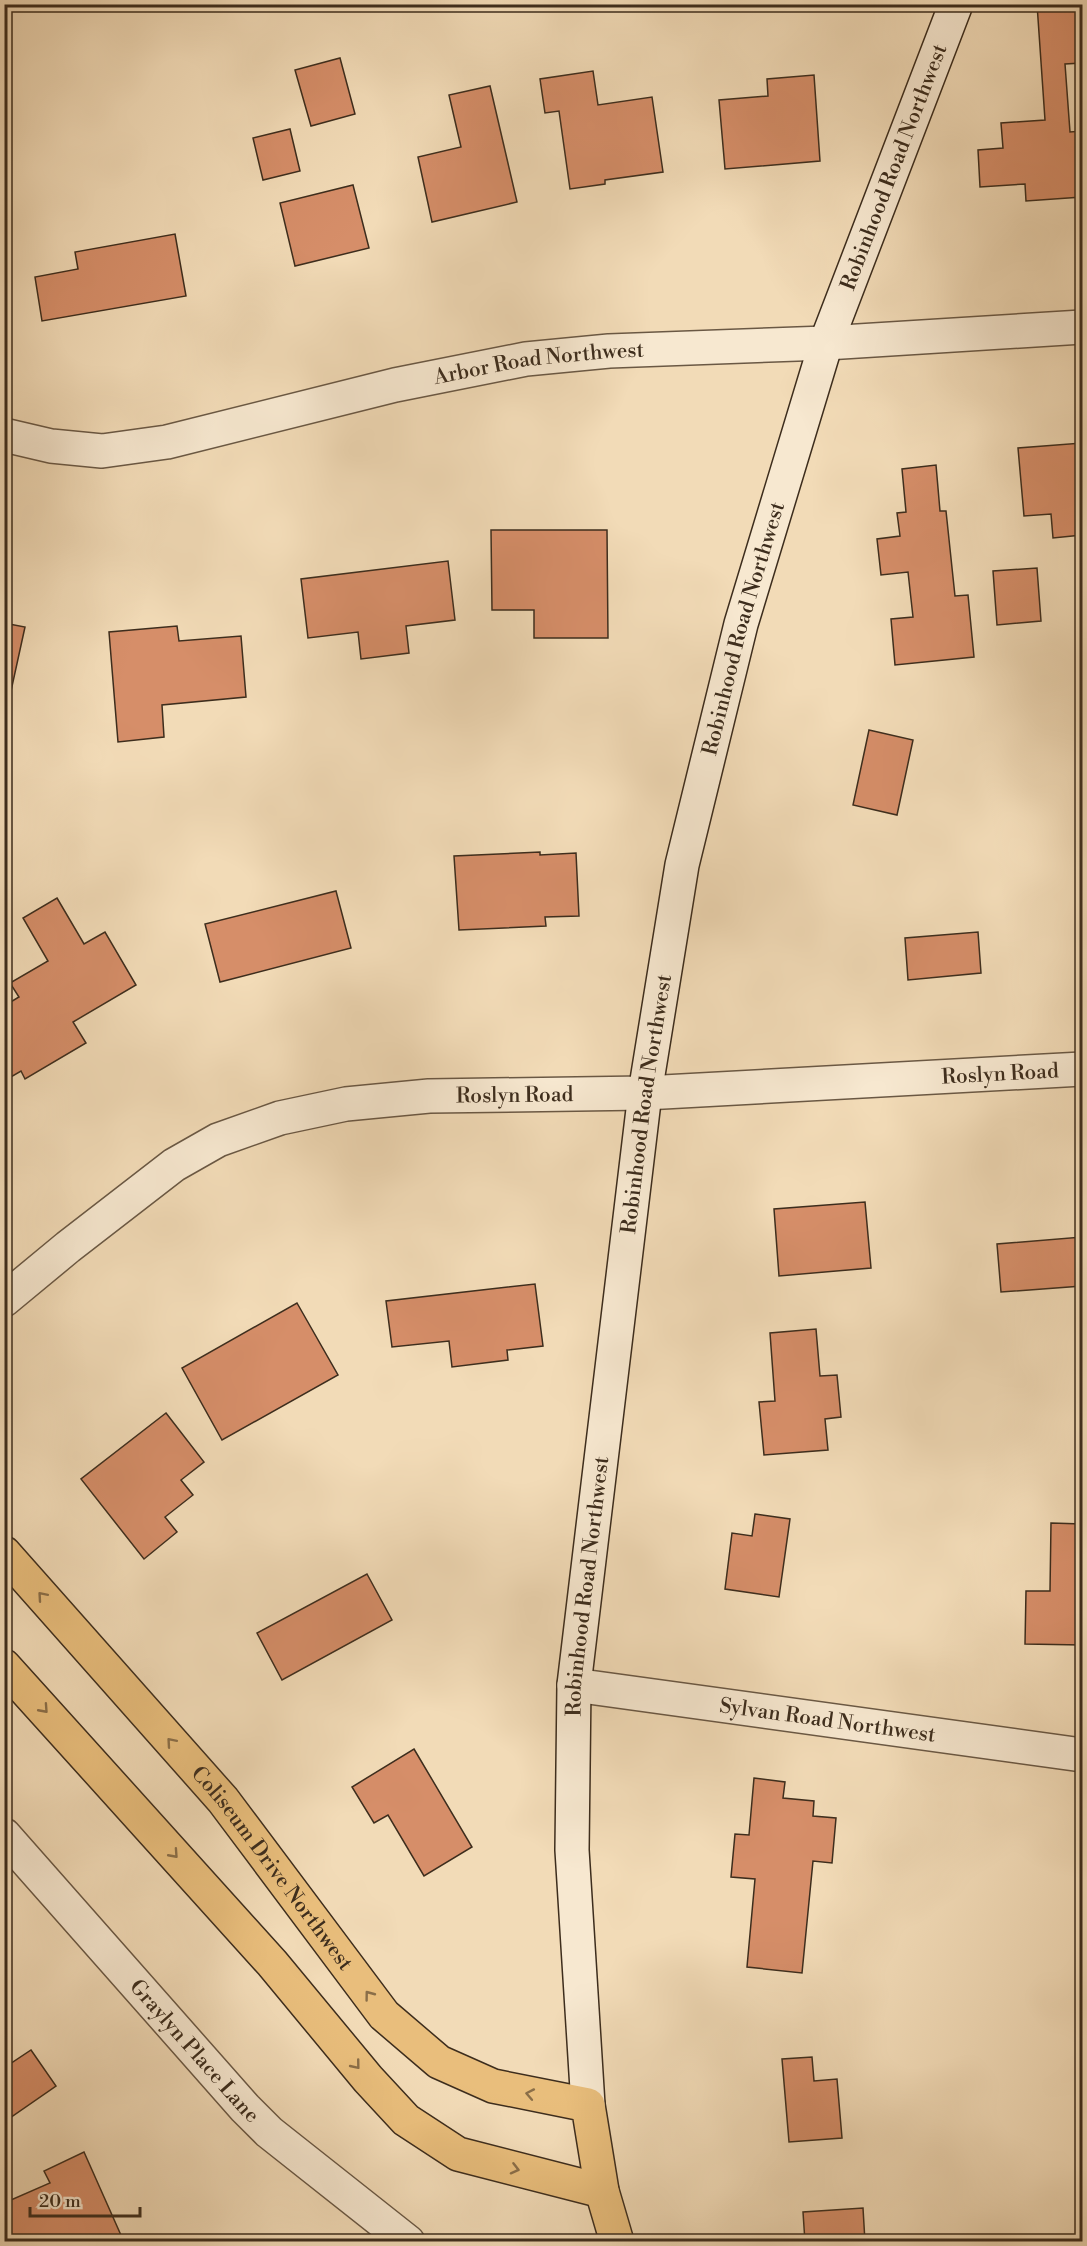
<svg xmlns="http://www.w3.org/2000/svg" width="1087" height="2246" viewBox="0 0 1087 2246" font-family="'Libre Bodoni',serif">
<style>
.building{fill:#d68e69;stroke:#3d2d1d;stroke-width:1.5}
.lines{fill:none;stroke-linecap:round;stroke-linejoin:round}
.street-casing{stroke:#6a5844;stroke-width:36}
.secondary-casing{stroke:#3d2d1d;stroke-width:36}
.primary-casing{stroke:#3d2d1d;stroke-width:36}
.street{stroke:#f7e8d0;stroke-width:33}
.secondary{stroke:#f7e8d0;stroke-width:33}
.primary{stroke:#e9be7c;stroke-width:33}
.oneway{stroke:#8a6e48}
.labels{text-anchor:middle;stroke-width:5;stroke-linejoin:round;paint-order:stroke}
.street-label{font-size:21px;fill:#3d2d1d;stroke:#f7e8d0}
</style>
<rect width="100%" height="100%" fill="#f2dbb7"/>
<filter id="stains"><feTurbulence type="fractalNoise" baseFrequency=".00333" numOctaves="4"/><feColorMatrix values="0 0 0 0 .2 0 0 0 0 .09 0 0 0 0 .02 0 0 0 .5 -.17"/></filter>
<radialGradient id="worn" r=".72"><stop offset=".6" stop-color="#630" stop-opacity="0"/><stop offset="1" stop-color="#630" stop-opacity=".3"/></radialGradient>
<g class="building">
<polygon points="1037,4 1082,4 1082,63 1065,64 1070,132 1082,131 1082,197 1026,201 1025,184 980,187 978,150 1003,148 1001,123 1045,120"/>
<polygon points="340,58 355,114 311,126 295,70"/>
<polygon points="593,71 598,105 652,97 663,172 605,180 605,184 570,189 559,111 545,113 540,79"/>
<polygon points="814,75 820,161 725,169 719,100 768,96 767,79"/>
<polygon points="490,86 517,202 432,222 418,157 461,147 449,95"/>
<polygon points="290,129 300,171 263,180 253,138"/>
<polygon points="353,185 369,248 295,266 280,203"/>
<polygon points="175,234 186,296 42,321 35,277 78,269 75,252"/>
<polygon points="1082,443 1082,535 1053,538 1051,514 1024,516 1018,448"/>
<polygon points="936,465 940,511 946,511 955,596 968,595 974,657 895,665 891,619 913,617 908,572 881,575 877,539 900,536 897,513 906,512 902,469"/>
<polygon points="491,530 607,530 608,638 534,638 534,610 492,610"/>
<polygon points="448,561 455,620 406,626 409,653 361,659 358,632 308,638 301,579"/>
<polygon points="1037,568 1041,621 997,625 993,571"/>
<polygon points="4,623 25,627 11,691 4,690"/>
<polygon points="177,626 179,641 241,636 246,697 162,705 164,737 118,742 109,632"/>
<polygon points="869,730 913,740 897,815 853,805"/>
<polygon points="540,852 540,855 576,853 579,916 545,917 546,926 459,930 454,856"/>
<polygon points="336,891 351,948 220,982 205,924"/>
<polygon points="57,898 84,944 105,932 136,985 73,1022 86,1043 25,1079 21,1071 4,1081 4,1006 19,997 10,983 48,961 23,918"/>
<polygon points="978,932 981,973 908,980 905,938"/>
<polygon points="865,1202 871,1268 779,1276 774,1209"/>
<polygon points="1082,1237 1082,1286 1001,1292 997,1244"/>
<polygon points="535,1284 543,1346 507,1350 508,1360 452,1367 449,1341 392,1347 386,1301"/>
<polygon points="297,1303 338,1375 222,1440 182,1368"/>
<polygon points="816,1329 820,1376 837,1375 841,1417 825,1419 828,1450 764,1455 759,1402 775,1401 770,1333"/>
<polygon points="166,1413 204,1462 181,1480 193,1495 165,1517 177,1532 144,1559 81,1479"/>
<polygon points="755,1514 790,1519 779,1597 725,1589 732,1533 752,1536"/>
<polygon points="1051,1523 1082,1524 1082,1645 1025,1644 1026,1591 1050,1591"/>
<polygon points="367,1574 392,1620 282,1680 257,1633"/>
<polygon points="414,1749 472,1847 424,1876 388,1815 374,1823 352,1787"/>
<polygon points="754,1778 785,1782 783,1798 814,1801 813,1816 836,1818 832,1863 813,1861 802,1973 747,1967 755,1879 731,1877 735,1834 749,1835"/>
<polygon points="31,2050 56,2086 4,2122 4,2068"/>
<polygon points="812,2057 814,2081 837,2079 842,2138 789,2142 782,2059"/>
<polygon points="84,2152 124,2242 4,2242 4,2203 50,2183 44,2171"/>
<polygon points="863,2208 865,2242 805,2242 803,2212"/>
</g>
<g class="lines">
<g class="street-casing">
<g id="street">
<path id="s1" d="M4,435L51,446L102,451L167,442L395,385L526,359L609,351L826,343L1082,327"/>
<path id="s2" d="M4,1300L68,1247L174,1165L218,1140L280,1118L346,1104L429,1096L645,1093L1082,1069"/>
<path id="s3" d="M574,1685L1082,1755"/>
<path id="s4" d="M4,1835L245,2108L269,2132L408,2242"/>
</g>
</g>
<g class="secondary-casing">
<g id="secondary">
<path id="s5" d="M588,2105L572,1850L574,1685L645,1093L682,865L741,624L826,343L956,4"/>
</g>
</g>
<g class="primary-casing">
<g id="primary">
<path id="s6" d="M4,1553L223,1800L384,2015L439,2062L493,2086L588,2105L602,2191L617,2242"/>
<polyline points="4,1666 272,1963 368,2079 406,2120 458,2154 602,2191"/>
</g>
</g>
<use href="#street" class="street"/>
<use href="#secondary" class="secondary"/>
<use href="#primary" class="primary"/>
</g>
<defs><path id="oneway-chevron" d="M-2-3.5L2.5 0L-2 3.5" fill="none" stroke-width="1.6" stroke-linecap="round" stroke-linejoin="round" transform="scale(1.5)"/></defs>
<g class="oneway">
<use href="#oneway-chevron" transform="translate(42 1596) rotate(-131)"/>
<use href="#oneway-chevron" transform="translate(44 1709) rotate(48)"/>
<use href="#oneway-chevron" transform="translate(171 1742) rotate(-131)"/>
<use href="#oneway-chevron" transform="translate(174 1854) rotate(48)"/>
<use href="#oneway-chevron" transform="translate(369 1995) rotate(-127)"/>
<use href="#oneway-chevron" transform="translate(356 2065) rotate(51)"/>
<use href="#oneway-chevron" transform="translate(530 2094) rotate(-169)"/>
<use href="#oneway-chevron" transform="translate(515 2169) rotate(14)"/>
</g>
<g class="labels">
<g class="street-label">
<text dy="7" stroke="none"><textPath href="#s5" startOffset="1978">Robinhood Road Northwest</textPath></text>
<text dy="7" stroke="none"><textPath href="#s1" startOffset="546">Arbor Road Northwest</textPath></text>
<text dy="7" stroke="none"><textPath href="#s5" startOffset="1492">Robinhood Road Northwest</textPath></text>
<text dy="7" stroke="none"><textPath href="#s2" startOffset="1056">Roslyn Road</textPath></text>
<text dy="7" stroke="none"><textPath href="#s2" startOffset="570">Roslyn Road</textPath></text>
<text dy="7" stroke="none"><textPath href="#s5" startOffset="1006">Robinhood Road Northwest</textPath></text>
<text dy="7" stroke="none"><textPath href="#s5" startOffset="520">Robinhood Road Northwest</textPath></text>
<text dy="7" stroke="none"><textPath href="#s3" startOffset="256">Sylvan Road Northwest</textPath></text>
<text dy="7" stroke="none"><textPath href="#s6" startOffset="414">Coliseum Drive Northwest</textPath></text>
<text dy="7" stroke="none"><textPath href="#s4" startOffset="288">Graylyn Place Lane</textPath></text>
</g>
</g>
<rect width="1087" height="2246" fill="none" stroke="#f2dbb7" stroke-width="24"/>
<rect x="6" y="6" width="1075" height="2234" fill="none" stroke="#3d2d1d" stroke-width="3"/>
<rect x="12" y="12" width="1063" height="2222" fill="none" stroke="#3d2d1d" stroke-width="1.5"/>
<path d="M30 2207v9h110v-9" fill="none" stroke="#3d2d1d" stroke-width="3"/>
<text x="39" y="2207" font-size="18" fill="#3d2d1d" stroke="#f7e8d0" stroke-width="4.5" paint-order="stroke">20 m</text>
<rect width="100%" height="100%" filter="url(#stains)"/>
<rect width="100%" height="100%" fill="url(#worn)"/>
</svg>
